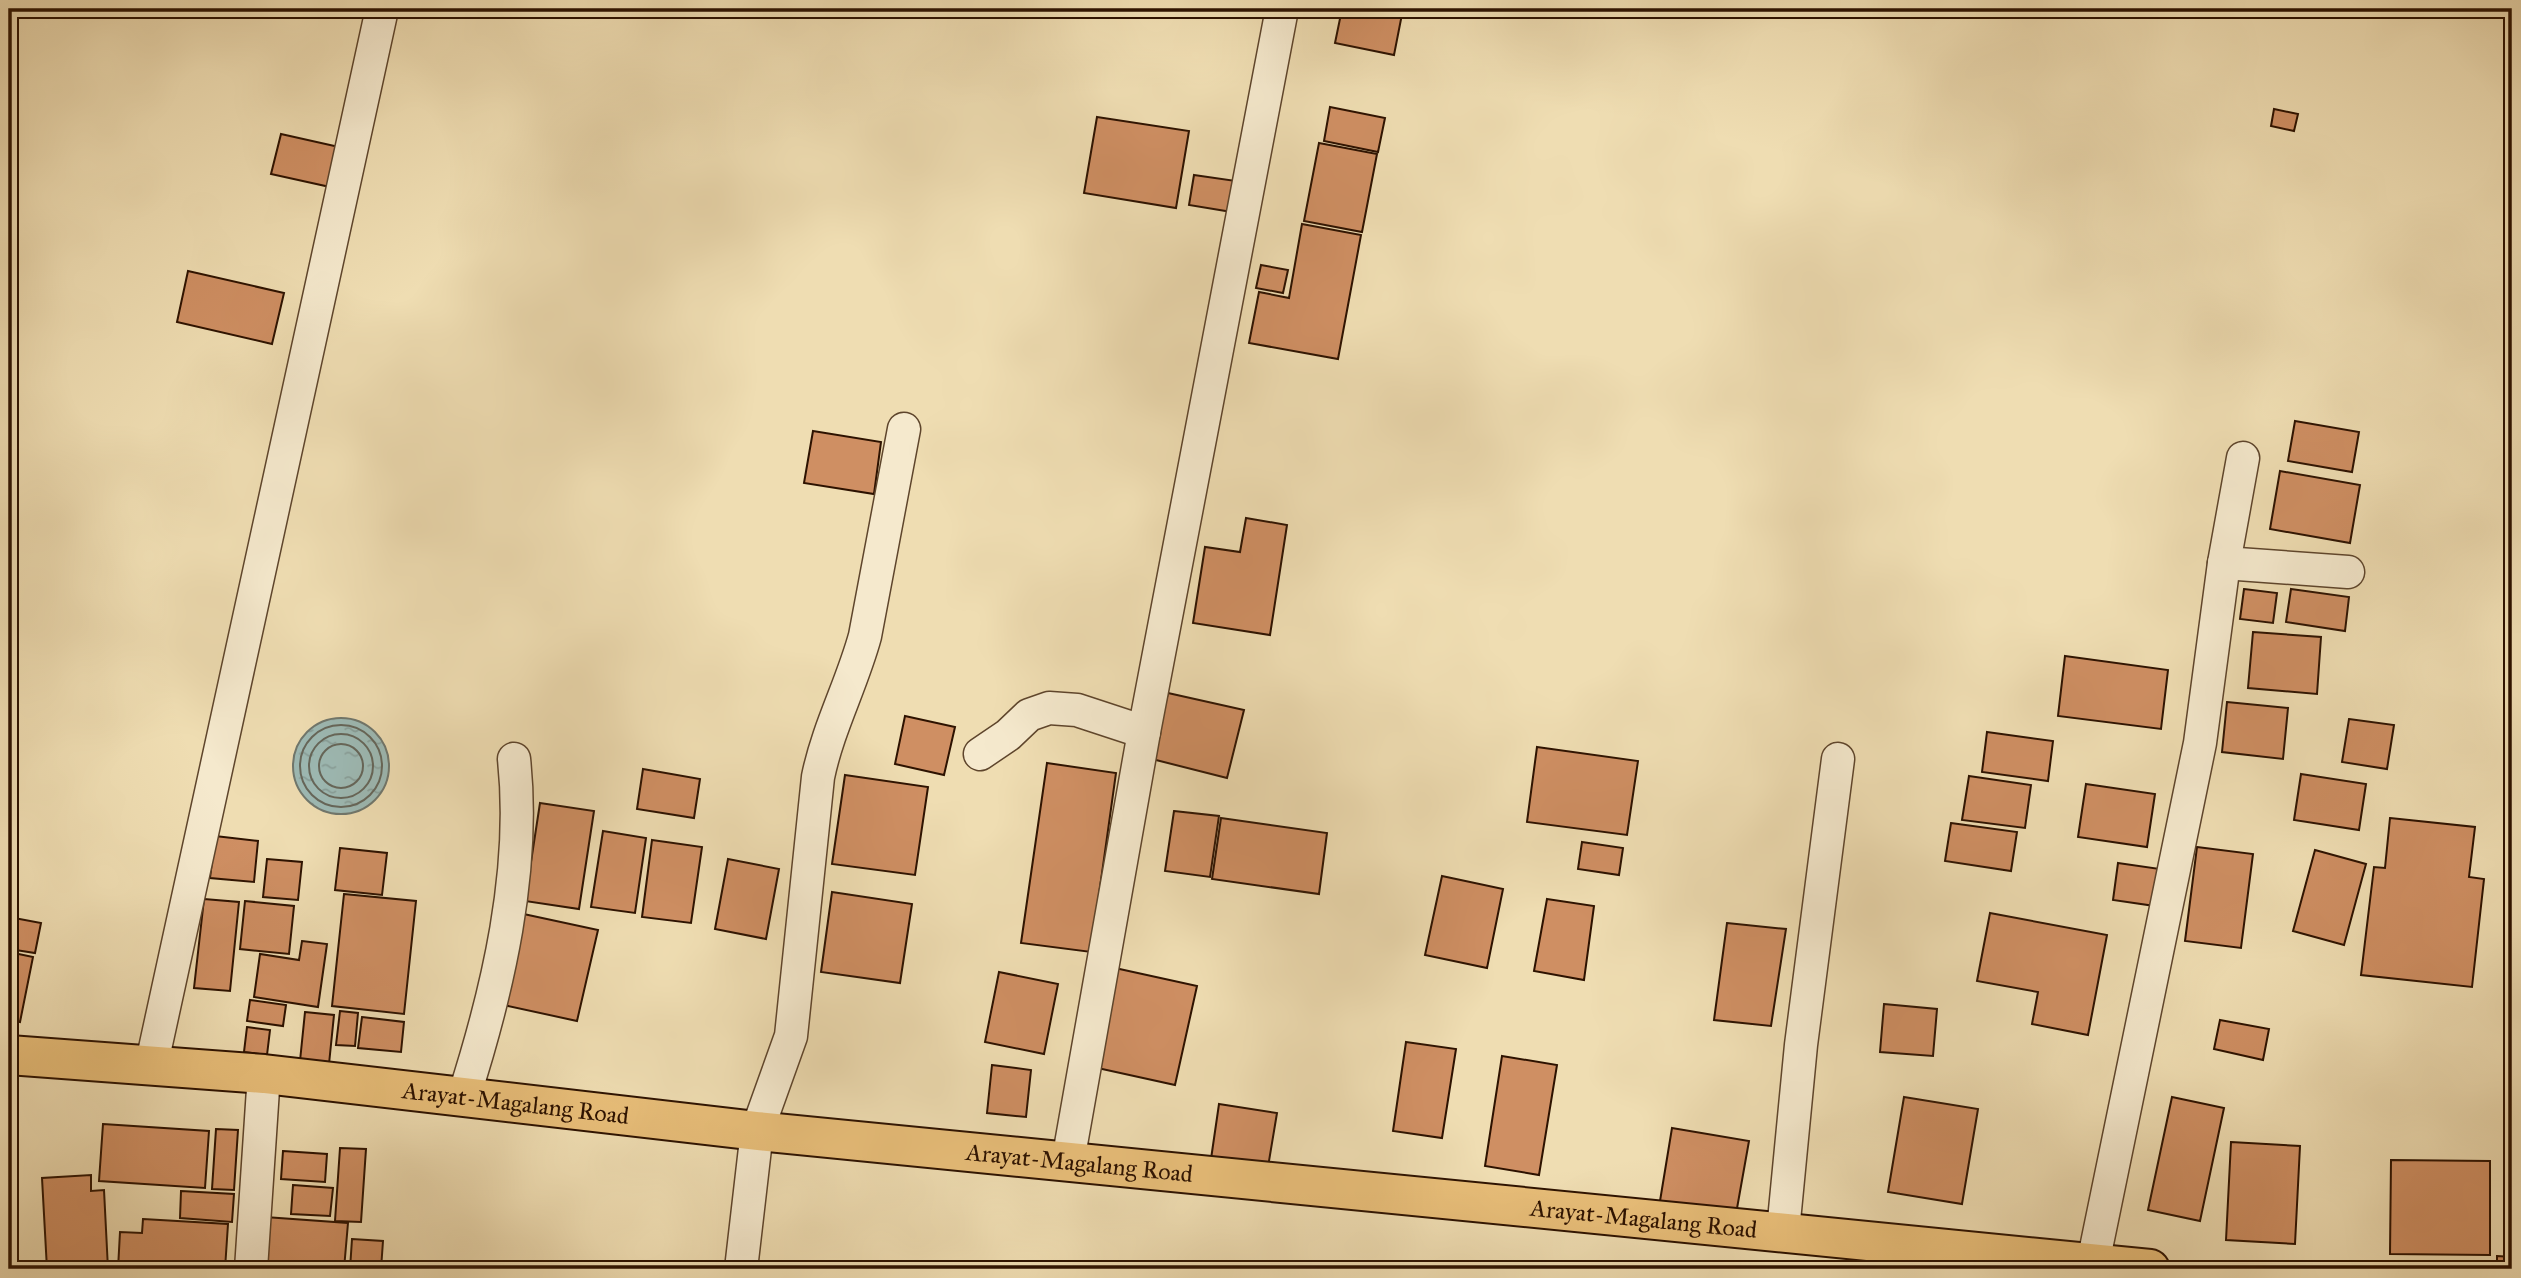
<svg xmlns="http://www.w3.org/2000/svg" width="2521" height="1278" viewBox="0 0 2521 1278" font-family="'IM FELL Great Primer',serif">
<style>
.water{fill:url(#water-ripples);stroke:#70776d;stroke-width:2}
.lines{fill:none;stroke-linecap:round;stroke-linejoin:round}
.shore{stroke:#65665a;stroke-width:2}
.building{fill:#cf8f63;stroke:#2d1200;stroke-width:2}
.street-casing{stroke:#5e452c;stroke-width:35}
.primary-casing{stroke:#2d1200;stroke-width:42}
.street{stroke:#f5e9cd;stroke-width:32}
.primary{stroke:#e8be79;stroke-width:38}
.labels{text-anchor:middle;stroke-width:5;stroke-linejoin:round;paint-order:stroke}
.street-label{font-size:24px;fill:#2d1200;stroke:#f5e9cd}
</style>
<defs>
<pattern id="water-ripples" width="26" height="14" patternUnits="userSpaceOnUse" patternTransform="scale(1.75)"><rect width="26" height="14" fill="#9dbab5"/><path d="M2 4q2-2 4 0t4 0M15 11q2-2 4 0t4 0" fill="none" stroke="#889f9a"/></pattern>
</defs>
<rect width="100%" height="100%" fill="#efddb2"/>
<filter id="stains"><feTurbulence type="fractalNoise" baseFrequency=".00286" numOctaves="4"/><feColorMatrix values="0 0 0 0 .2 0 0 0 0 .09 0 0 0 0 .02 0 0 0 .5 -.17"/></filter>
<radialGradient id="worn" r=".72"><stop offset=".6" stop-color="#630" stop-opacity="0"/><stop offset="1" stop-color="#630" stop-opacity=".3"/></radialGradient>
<circle class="water" cx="341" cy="766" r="48"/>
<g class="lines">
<g class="shore">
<circle cx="341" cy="766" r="41"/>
<circle cx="341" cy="766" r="32"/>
<circle cx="341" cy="766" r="22"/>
</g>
</g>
<g class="building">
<polygon points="1342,9 1403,9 1394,55 1335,43"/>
<polygon points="1330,107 1385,118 1378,152 1324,141"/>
<polygon points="2274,109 2298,114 2294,131 2271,126"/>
<polygon points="1097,117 1189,131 1176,208 1084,193"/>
<polygon points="281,134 339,147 330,187 271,174"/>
<polygon points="1319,143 1377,154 1362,232 1304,221"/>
<polygon points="1194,175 1243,182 1238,213 1189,205"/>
<polygon points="1302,224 1361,235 1338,359 1249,343 1259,292 1289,298"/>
<polygon points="1261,265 1288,270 1283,293 1256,288"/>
<polygon points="188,271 284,293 272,344 177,322"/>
<polygon points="2295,421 2359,432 2352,472 2288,461"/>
<polygon points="813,431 881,442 874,494 804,483"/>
<polygon points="2280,471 2360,485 2350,543 2270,529"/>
<polygon points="1246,518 1287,525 1270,635 1193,623 1205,547 1240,552"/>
<polygon points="2244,589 2277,593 2273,623 2240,619"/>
<polygon points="2291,589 2349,597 2345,631 2286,622"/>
<polygon points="2253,632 2321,637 2317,694 2248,688"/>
<polygon points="2065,656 2168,670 2161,729 2058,716"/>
<polygon points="1168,693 1244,710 1227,778 1152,759"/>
<polygon points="2227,702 2288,708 2283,759 2222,752"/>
<polygon points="905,716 955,727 944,775 895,764"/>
<polygon points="2349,719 2394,725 2387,769 2342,762"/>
<polygon points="1987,732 2053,741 2048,781 1982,772"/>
<polygon points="1537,747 1638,761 1627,835 1527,822"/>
<polygon points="1047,763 1116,773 1091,952 1021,943"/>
<polygon points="643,769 700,779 694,818 637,809"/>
<polygon points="2301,774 2366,784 2359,830 2294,820"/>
<polygon points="845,775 928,787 915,875 832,864"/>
<polygon points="1969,776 2031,785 2025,828 1962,820"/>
<polygon points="2086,784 2155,794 2147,847 2078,837"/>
<polygon points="540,803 594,811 579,909 525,901"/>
<polygon points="1174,811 1219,816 1210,877 1165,871"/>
<polygon points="1221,818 1327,833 1319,894 1212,879"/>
<polygon points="2390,818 2475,827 2469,877 2484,879 2472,987 2361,975 2374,867 2385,868"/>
<polygon points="1951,823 2017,832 2011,871 1945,861"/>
<polygon points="603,831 646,838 635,913 591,907"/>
<polygon points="215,836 258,841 254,882 210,878"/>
<polygon points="652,840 702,847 691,923 642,917"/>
<polygon points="1582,842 1623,848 1619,875 1578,869"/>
<polygon points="2197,847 2253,854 2241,948 2185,941"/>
<polygon points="340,848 387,853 382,895 335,890"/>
<polygon points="2315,850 2366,864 2344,945 2293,931"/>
<polygon points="267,859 302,862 298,900 263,897"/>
<polygon points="728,859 779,869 766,939 715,929"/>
<polygon points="2118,863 2160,869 2155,906 2113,900"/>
<polygon points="1442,876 1503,889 1487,968 1425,955"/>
<polygon points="832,892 912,904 900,983 821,972"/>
<polygon points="344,894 416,901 404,1014 332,1006"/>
<polygon points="204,899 239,902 230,991 194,988"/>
<polygon points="1547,899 1594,906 1584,980 1534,971"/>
<polygon points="245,901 294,906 289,954 240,949"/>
<polygon points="519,913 598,930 577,1021 499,1004"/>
<polygon points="1990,913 2107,935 2088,1035 2032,1024 2038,992 1977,981"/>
<polygon points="9,917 41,923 35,953 9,949"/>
<polygon points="1727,923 1786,929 1771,1026 1714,1020"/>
<polygon points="302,941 327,944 318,1007 254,997 260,954 299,960"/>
<polygon points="9,952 33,957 20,1022 9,1020"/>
<polygon points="1115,968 1197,986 1175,1085 1093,1067"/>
<polygon points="999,972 1058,984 1044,1054 985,1042"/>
<polygon points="250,1000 286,1005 283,1026 247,1021"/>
<polygon points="1884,1004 1937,1009 1933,1056 1880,1052"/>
<polygon points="340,1011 358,1013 355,1046 336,1045"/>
<polygon points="305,1012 334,1015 329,1064 300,1061"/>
<polygon points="362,1017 404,1022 401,1052 358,1048"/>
<polygon points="2220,1020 2269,1029 2263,1060 2214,1049"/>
<polygon points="247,1027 270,1030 267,1055 244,1052"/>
<polygon points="1406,1042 1456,1049 1442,1138 1393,1131"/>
<polygon points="1502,1056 1557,1065 1539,1175 1485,1166"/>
<polygon points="992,1065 1031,1070 1026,1117 987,1113"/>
<polygon points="1904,1097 1978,1109 1962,1204 1888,1192"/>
<polygon points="2172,1097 2224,1108 2200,1221 2148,1210"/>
<polygon points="1219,1104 1277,1113 1268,1167 1211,1159"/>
<polygon points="103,1124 209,1131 205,1188 99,1181"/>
<polygon points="1672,1128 1749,1141 1736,1214 1660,1201"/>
<polygon points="216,1129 238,1130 234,1190 212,1189"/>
<polygon points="2231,1142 2300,1146 2295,1244 2226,1240"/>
<polygon points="340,1148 366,1149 361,1222 335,1221"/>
<polygon points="283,1151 327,1154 325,1182 281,1179"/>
<polygon points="2391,1160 2490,1161 2490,1255 2390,1254"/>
<polygon points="91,1175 91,1191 104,1190 108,1269 47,1269 42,1178"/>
<polygon points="293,1185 333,1188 330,1216 291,1214"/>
<polygon points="181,1191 234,1194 232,1222 180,1218"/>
<polygon points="265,1217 348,1223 344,1269 262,1269"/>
<polygon points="143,1219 228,1224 225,1269 118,1269 120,1232 142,1233"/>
<polygon points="352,1239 383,1241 381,1269 350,1269"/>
<polygon points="2497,1256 2512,1257 2512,1269 2497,1269"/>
</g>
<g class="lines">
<g class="street-casing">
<g id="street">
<polyline points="2224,563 2348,572"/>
<polyline points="980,754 1008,735 1029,715 1049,708 1077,710 1144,732"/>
<polyline points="151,1067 382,9"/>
<path d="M464,1096C498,990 526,870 514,759"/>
<polyline points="1068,1161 1144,732 1282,9"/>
<polyline points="1783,1231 1801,1045 1838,759"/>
<polyline points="2093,1263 2200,743 2224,563 2243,458"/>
<polyline points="251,1269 264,1074"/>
<path d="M741,1269L757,1131L791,1036L818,777C828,728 852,684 865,636L904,429"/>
</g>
</g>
<g class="primary-casing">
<g id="primary">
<path id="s1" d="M9,1055L264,1074L757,1131L2150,1269"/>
</g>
</g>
<use href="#street" class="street"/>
<use href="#primary" class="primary"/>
</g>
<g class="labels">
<g class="street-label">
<text dy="8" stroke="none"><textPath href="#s1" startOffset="509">Arayat-Magalang Road</textPath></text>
<text dy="8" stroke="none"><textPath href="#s1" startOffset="1076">Arayat-Magalang Road</textPath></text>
<text dy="8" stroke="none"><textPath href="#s1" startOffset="1643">Arayat-Magalang Road</textPath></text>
</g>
</g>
<rect width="2521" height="1278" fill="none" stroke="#efddb2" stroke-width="35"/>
<rect x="10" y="10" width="2500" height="1257" fill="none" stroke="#2d1200" stroke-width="3.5"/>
<rect x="18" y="18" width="2486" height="1243" fill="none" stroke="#2d1200" stroke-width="2"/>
<rect width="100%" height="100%" filter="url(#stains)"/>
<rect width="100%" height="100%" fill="url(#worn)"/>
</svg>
